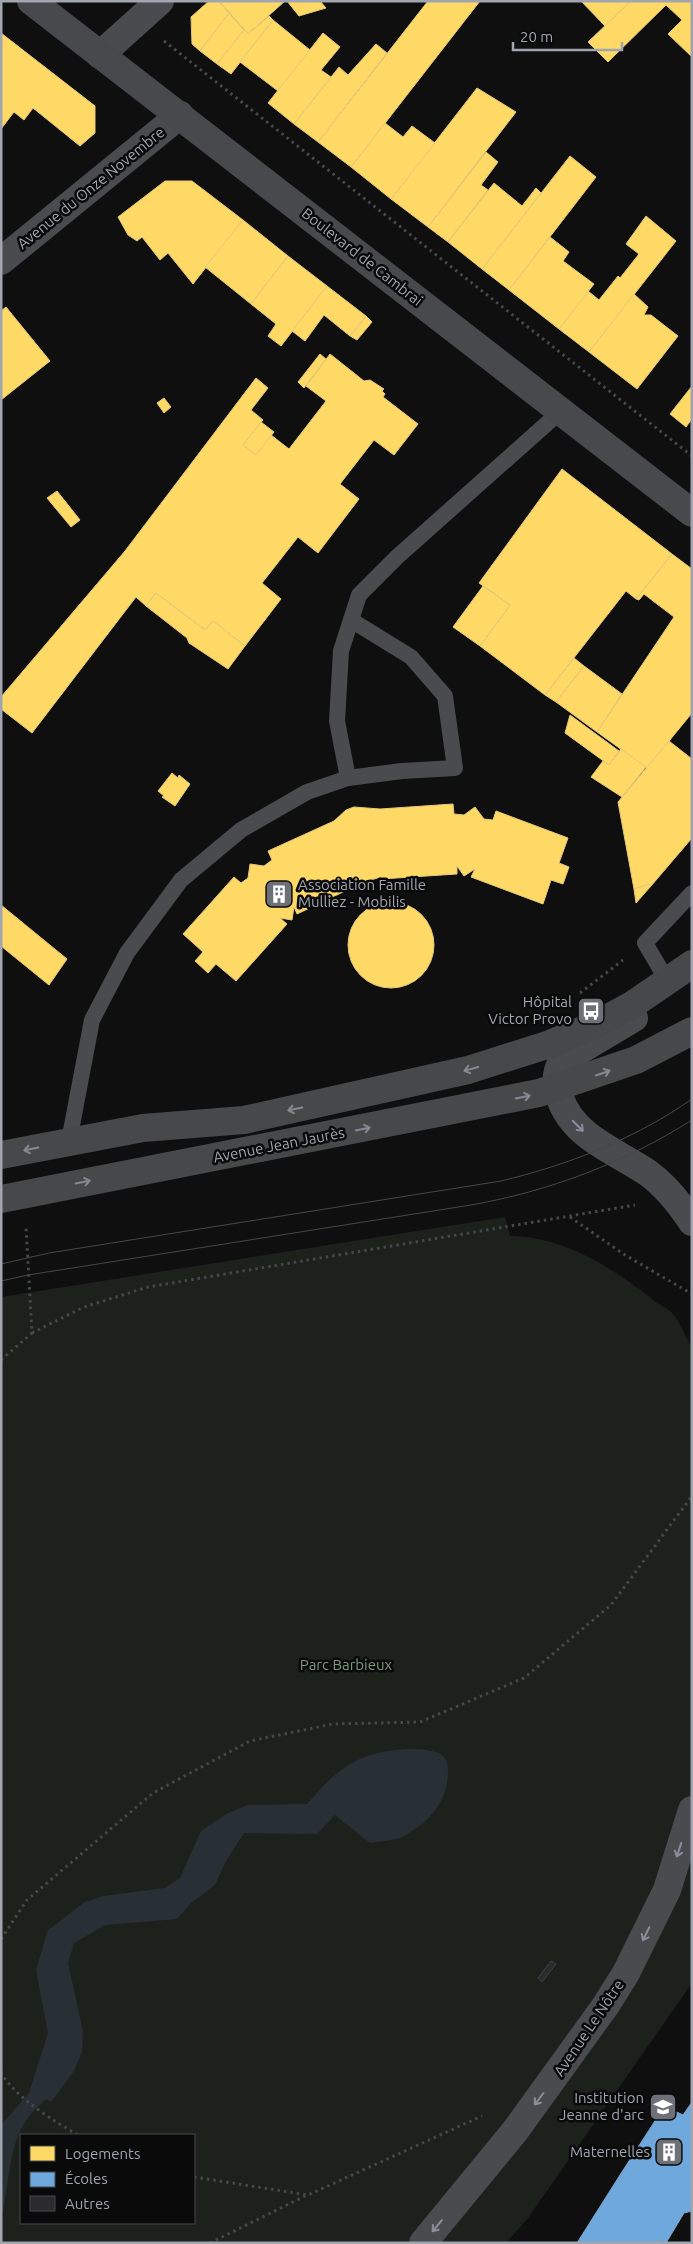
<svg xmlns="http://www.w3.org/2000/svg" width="693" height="2244" viewBox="0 0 693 2244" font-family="Ubuntu,sans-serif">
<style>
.green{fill:#1c211c;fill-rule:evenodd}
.water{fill:#293035}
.homes{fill:#ffd966;stroke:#e3c97c}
.schools{fill:#6fa8dc;stroke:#7ea7cf}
.building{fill:#2b2b2d;stroke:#3f4043}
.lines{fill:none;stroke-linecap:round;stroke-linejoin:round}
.path{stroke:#45474a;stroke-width:3;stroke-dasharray:2.5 4;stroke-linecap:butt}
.lane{stroke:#4a4b4e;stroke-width:16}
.street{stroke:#4a4b4e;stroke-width:28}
.secondary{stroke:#48494c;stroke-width:28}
.primary{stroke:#46484a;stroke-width:28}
.tram{stroke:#464749;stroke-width:1}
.oneway{stroke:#868991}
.oneway2{stroke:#8b8e98}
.labels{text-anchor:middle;stroke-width:5;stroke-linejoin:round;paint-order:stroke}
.street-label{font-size:15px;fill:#a1a5b0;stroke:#0a0a0b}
.poi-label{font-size:15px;fill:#a1a5b0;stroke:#0a0a0b;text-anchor:end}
.park-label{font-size:15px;fill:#799a7c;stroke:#0a0a0b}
</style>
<rect width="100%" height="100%" fill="#0f0f10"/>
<path class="green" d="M505,1217L510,1236C564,1237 610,1266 652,1299C658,1304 668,1308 673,1314C681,1323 686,1338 692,1348V1983L528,2218L506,2243H1V1297ZM21,2135H194V2223H21Z"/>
<path class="water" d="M410,1749C419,1750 436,1749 443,1756C448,1761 448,1768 448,1774C446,1804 429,1822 404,1836C395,1841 380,1841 370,1843L335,1815L317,1834L244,1833L226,1861L215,1885L191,1903L177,1919L105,1925L74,1943L68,1963L83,2031L82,2052L74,2071L51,2102L46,2099C40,2105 32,2112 27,2119C7,2148 10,2186 1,2219V2125L29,2093L48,2033L36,1970L48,1930L85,1902L103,1896L165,1888L180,1878L201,1831L228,1813L248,1805L307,1804C339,1767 359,1751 410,1749Z"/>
<g class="homes">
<polygon points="209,1 219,1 229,13 200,51 192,44 191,17"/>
<polygon points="219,1 285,1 248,34"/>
<polygon points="287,1 320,1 326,8 299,16"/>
<polygon points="428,1 480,1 351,167 318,142"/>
<polygon points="581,1 631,1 605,26"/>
<polygon points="631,1 692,1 692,57 668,34 682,20 666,5 608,62 588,42"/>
<polygon points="229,13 244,30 217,64 200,51"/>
<polygon points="269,16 273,20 231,74 217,64 244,30 248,34"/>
<polygon points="273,20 310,50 278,91 240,62"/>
<polygon points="1,33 95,106 95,133 80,146 33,108 24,120 14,112 1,129"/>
<polygon points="323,33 340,47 321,70 331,77 294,124 268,103"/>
<polygon points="376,44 387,53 318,142 294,124 339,67 348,75"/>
<polygon points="477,88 516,112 428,227 391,199"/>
<polygon points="385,123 403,137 412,126 435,143 391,199 351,167"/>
<polygon points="486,152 498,162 481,185 488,190 448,242 428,227"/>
<polygon points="570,156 596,177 509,290 482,269"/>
<polygon points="165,181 192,181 243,220 193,284 168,253 160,260 142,237 137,241 128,235 118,217"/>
<polygon points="494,183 522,206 536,188 541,193 482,269 448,242"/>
<polygon points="646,216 676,241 589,352 559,329 588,291 599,300 618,276 620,278 639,254 626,244"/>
<polygon points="243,220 288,256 251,304 205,267"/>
<polygon points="550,237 569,252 563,261 594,284 559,329 509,290"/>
<polygon points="288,256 327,286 281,346 268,336 276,324 251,304"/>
<polygon points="327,286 366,316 350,336 324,315 305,341 292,331"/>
<polygon points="634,294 648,307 644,315 651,315 678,336 637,389 589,352"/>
<polygon points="6,307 50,361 1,400 1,311"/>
<polygon points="366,316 372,322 357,340 350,336"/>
<polygon points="320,354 326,359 304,388 298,382"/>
<polygon points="330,354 364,381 370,380 384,389 382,391 385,394 383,397 418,424 394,455 374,440 340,484 359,499 318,553 298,537 262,583 281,599 245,646 213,621 205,630 156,593 146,606 136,597 32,733 1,709 1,697 125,551 256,378 268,388 251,410 263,420 243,445 256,455 271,435 289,449 326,401 306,386"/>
<polygon points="692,386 692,419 686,427 670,414"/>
<polygon points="164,398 171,407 164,413 157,403"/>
<polygon points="261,422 274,432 256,455 243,445"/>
<polygon points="562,469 672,554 636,599 626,591 545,695 480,646 510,605 479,583"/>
<polygon points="57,491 80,520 71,527 47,498"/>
<polygon points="672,554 692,569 692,713 647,768 597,732 674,617 644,594 639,600 636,599"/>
<polygon points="483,586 510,605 480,646 453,627"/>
<polygon points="156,593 205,630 213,621 245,646 228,669 189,643 187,638 146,606"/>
<polygon points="574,658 584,666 556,702 545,695"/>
<polygon points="584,666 622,694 597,732 556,702"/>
<polygon points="570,715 619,751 609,765 565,733"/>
<polygon points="669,741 692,759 692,838 651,886 649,884 634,889 618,802"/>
<polygon points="621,749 646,767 622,797 591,777 603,761 609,765"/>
<polygon points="172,773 178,778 179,775 190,784 175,806 162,797 164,796 158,791"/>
<polygon points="453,804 454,814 464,815 475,807 484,819 493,820 496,811 568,838 559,863 569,867 563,884 551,880 543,904 471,877 475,869 464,876 457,866 457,874 381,879 381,877 364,882 297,914 294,907 292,920 280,918 287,924 236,981 216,964 208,973 195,961 203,952 183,934 234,877 241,883 248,878 250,864 264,866 272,860 268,851 334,821 346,810 354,807 380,809"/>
<polygon points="649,884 651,886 636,903 634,889"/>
<circle cx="391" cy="945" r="43"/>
<polygon points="1,905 67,959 49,985 1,946"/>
</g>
<g class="schools">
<polygon points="692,2102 692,2211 684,2213 666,2243 662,2241 660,2243 577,2243 620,2175 628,2180 660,2129 653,2124 664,2106 683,2115"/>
<polygon points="653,2124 660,2129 628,2180 620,2175"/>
</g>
<polygon class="building" points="551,1961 556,1964 542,1982 538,1978"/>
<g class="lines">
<g class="path">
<polyline points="164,41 692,456"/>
<polyline points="580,993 623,960"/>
<polyline points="570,1217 625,1255 692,1294"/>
<polyline points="32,1333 84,1307 148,1287 635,1205"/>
<polyline points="1,1360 32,1333 26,1227"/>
<polyline points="1,1939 27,1900 153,1793 250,1741 333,1724 420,1722 524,1678 611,1605 692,1496"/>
<path d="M1,2072C14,2097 54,2121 78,2135"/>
<polyline points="194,2177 308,2195 482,2116"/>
<polyline points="210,2243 307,2195"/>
</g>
<g class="lane">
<polyline points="348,778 337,721 341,651 359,595 397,557 561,411"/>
<polyline points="668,982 645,943 692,893"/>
<polyline points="69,1141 92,1020 127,953 181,880 241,830 307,792 348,778 402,771 455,768 445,696 411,657 351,620"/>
</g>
<g class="street">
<polyline points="100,55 160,1"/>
<polyline points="1,261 180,115"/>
<path d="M634,1018L562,1061C555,1073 555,1084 560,1098C574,1138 616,1151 648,1173C666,1186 680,1204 692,1222"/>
<polyline points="423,2243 515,2131 606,2005 626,1973 667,1890 692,1810"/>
</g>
<polyline class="secondary" points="31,1 692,513"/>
<g class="primary">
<polyline points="1,1155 143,1128 244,1120 468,1070 550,1044 597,1024 632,1005 692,964"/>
<polyline points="1,1199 539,1093 636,1060 692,1031"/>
</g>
<g class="tram">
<path d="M1,1264L49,1253L501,1181C568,1165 635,1139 692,1099"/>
<path d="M1,1281L28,1275L471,1205C550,1191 624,1163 692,1120"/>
</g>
</g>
<defs><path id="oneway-shaft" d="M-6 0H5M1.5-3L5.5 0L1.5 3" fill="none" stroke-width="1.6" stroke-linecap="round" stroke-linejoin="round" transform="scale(1.25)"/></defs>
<g class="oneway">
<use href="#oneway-shaft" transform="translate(471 1069) rotate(165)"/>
<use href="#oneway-shaft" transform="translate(603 1073) rotate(-19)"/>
<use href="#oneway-shaft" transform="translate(523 1097) rotate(-12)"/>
<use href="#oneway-shaft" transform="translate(295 1109) rotate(168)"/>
<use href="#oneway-shaft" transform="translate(363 1129) rotate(-11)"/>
<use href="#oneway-shaft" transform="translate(31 1149) rotate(168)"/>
<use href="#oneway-shaft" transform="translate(83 1182) rotate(-11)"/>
</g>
<g class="oneway2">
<use href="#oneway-shaft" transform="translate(578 1126) rotate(45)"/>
<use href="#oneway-shaft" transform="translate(679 1850) rotate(108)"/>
<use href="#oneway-shaft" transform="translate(646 1934) rotate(116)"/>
<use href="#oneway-shaft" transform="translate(539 2099) rotate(127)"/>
<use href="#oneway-shaft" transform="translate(437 2226) rotate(130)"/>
</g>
<defs>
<g id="building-square" transform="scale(1.4375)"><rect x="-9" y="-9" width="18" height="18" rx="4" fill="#6e7078" stroke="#0a0a0b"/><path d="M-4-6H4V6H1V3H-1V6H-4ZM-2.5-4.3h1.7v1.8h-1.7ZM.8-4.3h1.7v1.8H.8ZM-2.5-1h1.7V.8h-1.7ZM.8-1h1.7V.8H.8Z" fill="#fff"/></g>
<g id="bus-square" transform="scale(1.4375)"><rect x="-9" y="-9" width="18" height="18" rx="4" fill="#6e7078" stroke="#0a0a0b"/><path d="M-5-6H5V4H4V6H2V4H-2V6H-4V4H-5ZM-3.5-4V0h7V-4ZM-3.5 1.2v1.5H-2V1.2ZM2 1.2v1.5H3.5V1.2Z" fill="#fff"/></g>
<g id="school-square" transform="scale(1.4375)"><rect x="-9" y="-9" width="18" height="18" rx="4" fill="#6e7078" stroke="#0a0a0b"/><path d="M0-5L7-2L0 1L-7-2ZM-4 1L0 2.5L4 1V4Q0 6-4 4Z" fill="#fff"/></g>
</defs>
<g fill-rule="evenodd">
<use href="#building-square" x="279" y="894"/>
<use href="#bus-square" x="591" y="1011"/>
<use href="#school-square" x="663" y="2107"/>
<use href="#building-square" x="669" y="2152"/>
</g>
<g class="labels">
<g class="street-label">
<text transform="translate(91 188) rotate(-39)" y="5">Avenue du Onze Novembre</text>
<text transform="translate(362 257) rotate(38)" y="5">Boulevard de Cambrai</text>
<text transform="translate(279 1145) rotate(-11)" y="5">Avenue Jean Jaurès</text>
<text transform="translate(589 2028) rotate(-56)" y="5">Avenue Le Nôtre</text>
</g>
<g class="poi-label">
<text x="298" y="890" text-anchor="start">Association Famille<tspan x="298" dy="17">Mulliez - Mobilis</tspan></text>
<text x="572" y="1007">Hôpital<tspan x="572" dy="17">Victor Provo</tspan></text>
<text x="644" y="2103">Institution<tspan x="644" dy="17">Jeanne d'arc</tspan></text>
<text x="650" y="2157">Maternelles</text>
</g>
<g class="park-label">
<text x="346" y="1670">Parc Barbieux</text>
</g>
</g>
<rect width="693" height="2244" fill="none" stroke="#a1a5b0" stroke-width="5"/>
<rect x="20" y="2134" width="175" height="90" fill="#0a0a0b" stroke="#46484d"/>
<rect x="30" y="2146" width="25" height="15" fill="#ffd966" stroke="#46484d"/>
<text x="65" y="2159" font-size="15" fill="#a1a5b0">Logements</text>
<rect x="30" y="2172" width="25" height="15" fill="#6fa8dc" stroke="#46484d"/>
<text x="65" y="2184" font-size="15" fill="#a1a5b0">Écoles</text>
<rect x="30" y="2196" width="25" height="15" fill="#2b2b2d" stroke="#46484d"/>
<text x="65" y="2209" font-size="15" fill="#a1a5b0">Autres</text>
<path d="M513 42v8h109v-8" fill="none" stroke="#a1a5b0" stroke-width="2.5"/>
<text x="520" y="42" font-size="15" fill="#a1a5b0" stroke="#0a0a0b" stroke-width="4" paint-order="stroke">20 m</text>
</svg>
